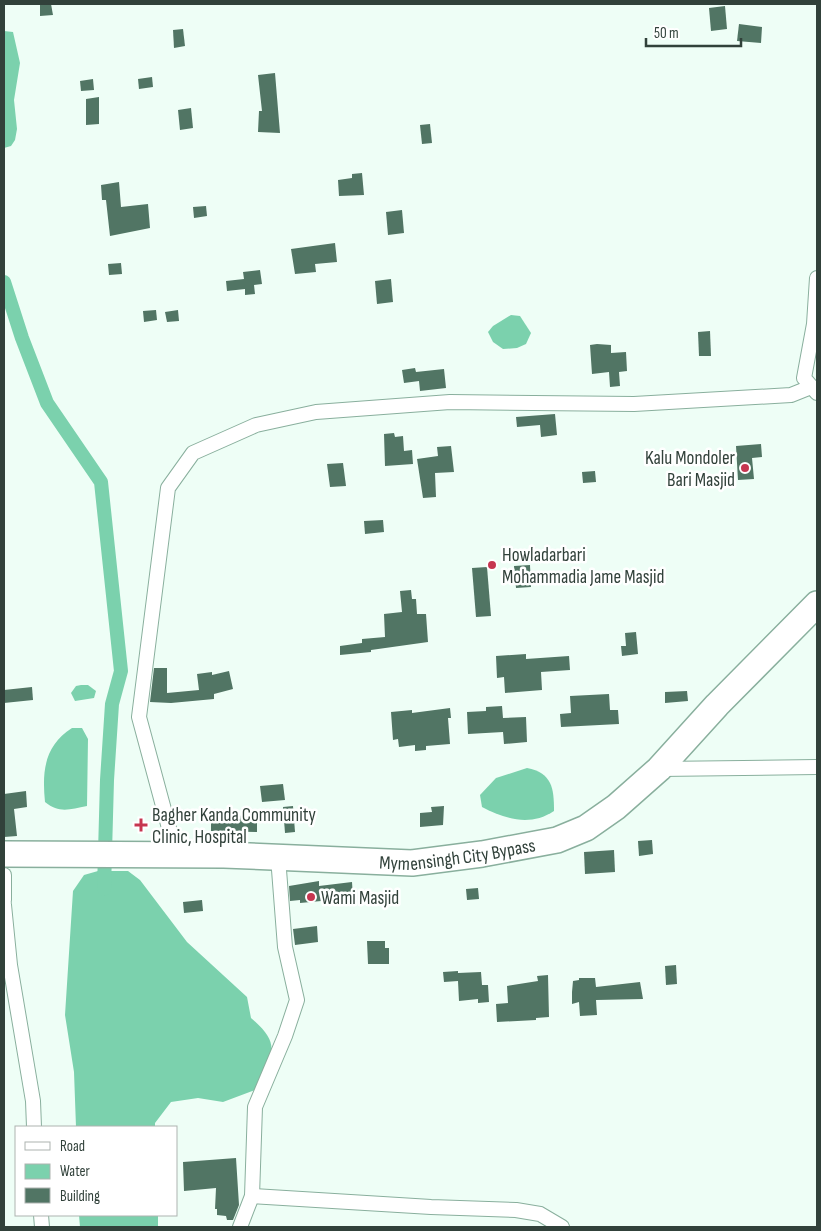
<svg xmlns="http://www.w3.org/2000/svg" width="821" height="1231" viewBox="0 0 821 1231" font-family="'Sofia Sans Condensed',sans-serif">
<style>
.water{fill:#7bd1ad}
.lines{fill:none;stroke-linecap:round;stroke-linejoin:round}
.canal{stroke:#7bd1ad;stroke-width:14}
.building{fill:#517564}
.street-casing{stroke:#89af9d;stroke-width:16}
.highway-casing{stroke:#89af9d;stroke-width:28}
.street{stroke:#fff;stroke-width:14}
.highway{stroke:#fff;stroke-width:25}
.poi-dot{fill:#c63650;stroke:#fff;stroke-width:2}
.labels{text-anchor:middle;stroke-width:5;stroke-linejoin:round;paint-order:stroke}
.poi-label{font-size:19px;fill:#31413a;stroke:#fff;text-anchor:start}
.street-label{font-size:19px;fill:#31413a;stroke:#fff}
</style>
<rect width="100%" height="100%" fill="#eefef6"/>
<g class="water">
<polygon points="4,31 13,32 20,63 14,100 17,129 15,140 11,146 4,148"/>
<polygon points="511,315 520,316 531,333 526,344 517,348 503,349 493,342 488,332 493,326"/>
<polygon points="81,685 88,685 96,691 94,698 75,701 71,693 76,686"/>
<path d="M72,728H82L88,739L87,806C70,809 60,814 45,802C42,772 44,746 72,728Z"/>
<path d="M527,768C552,773 554,788 554,811C530,827 505,819 482,807L480,795L496,778Z"/>
<path d="M98,871H128L140,880L187,942L247,997L251,1018C284,1046 271,1055 255,1090L223,1102L198,1098L171,1102L155,1123V1127H76L74,1072L65,1015L73,891L84,875Z"/>
<polygon points="79,1215 158,1215 158,1227 80,1227"/>
</g>
<g class="lines">
<polyline class="canal" points="4,282 22,338 47,403 101,482 121,671 112,704 107,780 104,889"/>
</g>
<g class="building">
<polygon points="40,4 51,4 53,15 40,16"/>
<polygon points="725,6 727,29 711,31 709,8"/>
<polygon points="739,24 762,27 761,43 737,41"/>
<polygon points="183,29 185,46 174,48 173,30"/>
<polygon points="275,73 280,133 258,132 259,111 262,111 258,75"/>
<polygon points="152,77 153,87 139,89 138,79"/>
<polygon points="93,79 94,90 81,91 80,81"/>
<polygon points="99,97 99,124 86,125 86,99"/>
<polygon points="191,108 193,128 180,130 178,110"/>
<polygon points="430,124 432,143 422,144 420,125"/>
<polygon points="362,173 364,195 339,196 338,180 352,178 352,174"/>
<polygon points="119,182 121,207 148,204 150,228 110,236 106,200 102,200 101,185"/>
<polygon points="206,206 207,216 194,218 193,207"/>
<polygon points="402,210 404,233 388,235 386,212"/>
<polygon points="335,243 337,262 315,264 316,272 295,274 291,249"/>
<polygon points="121,263 122,274 109,275 108,264"/>
<polygon points="260,270 262,284 254,285 255,294 245,295 245,289 227,291 226,281 244,279 243,272"/>
<polygon points="391,279 393,302 377,304 375,281"/>
<polygon points="156,310 157,320 144,322 143,311"/>
<polygon points="178,310 179,321 167,322 165,312"/>
<polygon points="710,331 711,356 699,356 698,332"/>
<polygon points="597,344 611,345 611,353 626,352 627,371 619,372 620,386 610,387 609,372 592,374 590,345"/>
<polygon points="415,368 416,372 444,369 446,388 420,391 419,381 404,383 402,370"/>
<polygon points="555,414 557,435 541,437 540,425 517,427 516,417"/>
<polygon points="394,433 395,437 403,436 404,451 412,450 413,464 385,466 384,434"/>
<polygon points="761,444 762,457 752,458 754,479 738,480 736,446"/>
<polygon points="451,446 454,472 435,473 436,497 423,498 417,459 438,456 437,447"/>
<polygon points="343,463 346,486 330,487 327,464"/>
<polygon points="595,471 596,482 583,483 582,472"/>
<polygon points="383,520 384,532 365,534 364,521"/>
<polygon points="530,565 531,587 516,588 514,566"/>
<polygon points="487,567 491,616 476,617 472,568"/>
<polygon points="411,590 412,599 416,599 417,614 426,614 428,642 371,650 371,652 340,655 340,646 362,643 362,639 385,637 384,614 402,612 400,591"/>
<polygon points="636,632 638,654 622,656 621,646 626,646 625,633"/>
<polygon points="526,654 526,659 569,656 570,670 541,672 542,690 505,693 504,677 497,678 496,656"/>
<polygon points="154,668 167,668 167,693 199,690 197,674 212,672 212,675 229,671 233,689 214,694 214,699 171,703 150,702"/>
<polygon points="32,687 33,700 4,703 4,690"/>
<polygon points="687,691 688,701 665,703 665,692"/>
<polygon points="609,694 610,710 618,710 619,724 561,727 560,714 571,713 570,696"/>
<polygon points="502,706 503,718 526,717 527,742 504,744 503,732 468,734 467,712 486,711 486,707"/>
<polygon points="450,708 451,718 448,718 450,744 426,746 426,750 415,751 415,745 399,747 398,739 393,740 391,712 412,710 412,713"/>
<polygon points="283,784 285,800 262,802 260,786"/>
<polygon points="26,791 27,807 14,809 17,836 4,837 4,794"/>
<polygon points="293,806 295,832 285,833 283,807"/>
<polygon points="444,806 443,825 420,827 420,813 432,812 431,807"/>
<polygon points="211,815 257,816 257,832 211,831"/>
<polygon points="652,840 653,854 639,856 638,841"/>
<polygon points="614,850 615,872 585,874 584,852"/>
<polygon points="319,881 319,886 352,882 353,898 300,903 300,900 290,901 289,886"/>
<polygon points="478,888 479,899 467,900 466,889"/>
<polygon points="202,900 203,911 184,913 183,902"/>
<polygon points="317,926 318,942 295,945 293,929"/>
<polygon points="367,941 385,941 385,948 389,948 389,964 368,964"/>
<polygon points="676,965 677,984 666,985 665,966"/>
<polygon points="458,971 458,973 481,972 482,985 488,985 489,1002 478,1003 478,999 459,1001 458,981 444,982 443,972"/>
<polygon points="548,975 549,1017 536,1018 536,1020 497,1022 496,1004 508,1003 507,986 538,981 537,976"/>
<polygon points="579,978 595,978 596,987 640,982 643,999 596,1000 597,1015 580,1016 579,1002 572,1004 572,992 573,981 579,980"/>
<polygon points="236,1158 239,1205 233,1220 227,1220 226,1216 217,1215 217,1209 215,1209 216,1188 184,1191 183,1162"/>
</g>
<g class="lines">
<g class="street-casing">
<g id="street">
<polyline points="817,393 804,378 814,324 817,278"/>
<polyline points="659,769 817,767"/>
<polyline points="176,854 139,717 168,488 193,453 256,425 316,412 450,402 634,404 791,395 811,387"/>
<polyline points="4,875 4,900"/>
<polyline points="4,905 10,965 33,1101 34,1127"/>
<polyline points="252,1196 431,1207 516,1210 540,1214 562,1227"/>
<polyline points="41,1215 42,1227"/>
<polyline points="240,1227 252,1196 255,1107 285,1036 297,1000 285,947 278,857"/>
</g>
</g>
<g class="highway-casing">
<g id="highway">
<path id="s1" d="M4,854L224,855L412,863L482,854L557,840L586,828L616,807L659,769L717,705L817,604"/>
</g>
</g>
<use href="#street" class="street"/>
<use href="#highway" class="highway"/>
</g>
<g class="poi-dot">
<circle cx="745" cy="468" r="5"/>
<circle cx="492" cy="565" r="5"/>
<path d="M138.5 817.5h5v5h5v5h-5v5h-5v-5h-5v-5h5z"/>
<circle cx="311" cy="897" r="5"/>
</g>
<g class="labels">
<g class="poi-label">
<text x="735" y="464" text-anchor="end">Kalu Mondoler<tspan x="735" dy="22">Bari Masjid</tspan></text>
<text x="502" y="561">Howladarbari<tspan x="502" dy="22">Mohammadia Jame Masjid</tspan></text>
<text x="152" y="821">Bagher Kanda Community<tspan x="152" dy="22">Clinic, Hospital</tspan></text>
<text x="321" y="904">Wami Masjid</text>
</g>
<g class="street-label">
<text dy="7" stroke="none"><textPath href="#s1" startOffset="454">Mymensingh City Bypass</textPath></text>
</g>
</g>
<rect width="821" height="1231" fill="none" stroke="#31413a" stroke-width="10"/>
<rect x="15" y="1126" width="162" height="90" fill="#ffffff" stroke="#adb3b0"/>
<rect x="25" y="1142" width="25" height="8" fill="#ffffff" stroke="#adb3b0"/>
<text x="60" y="1151" font-size="15" fill="#31413a">Road</text>
<rect x="25" y="1164" width="25" height="15" fill="#7bd1ad" stroke="#adb3b0"/>
<text x="60" y="1176" font-size="15" fill="#31413a">Water</text>
<rect x="25" y="1188" width="25" height="15" fill="#517564" stroke="#adb3b0"/>
<text x="60" y="1201" font-size="15" fill="#31413a">Building</text>
<path d="M646 38v8h95v-8" fill="none" stroke="#31413a" stroke-width="2.5"/>
<text x="654" y="38" font-size="15" fill="#31413a" stroke="#ffffff" stroke-width="4" paint-order="stroke">50 m</text>
</svg>
